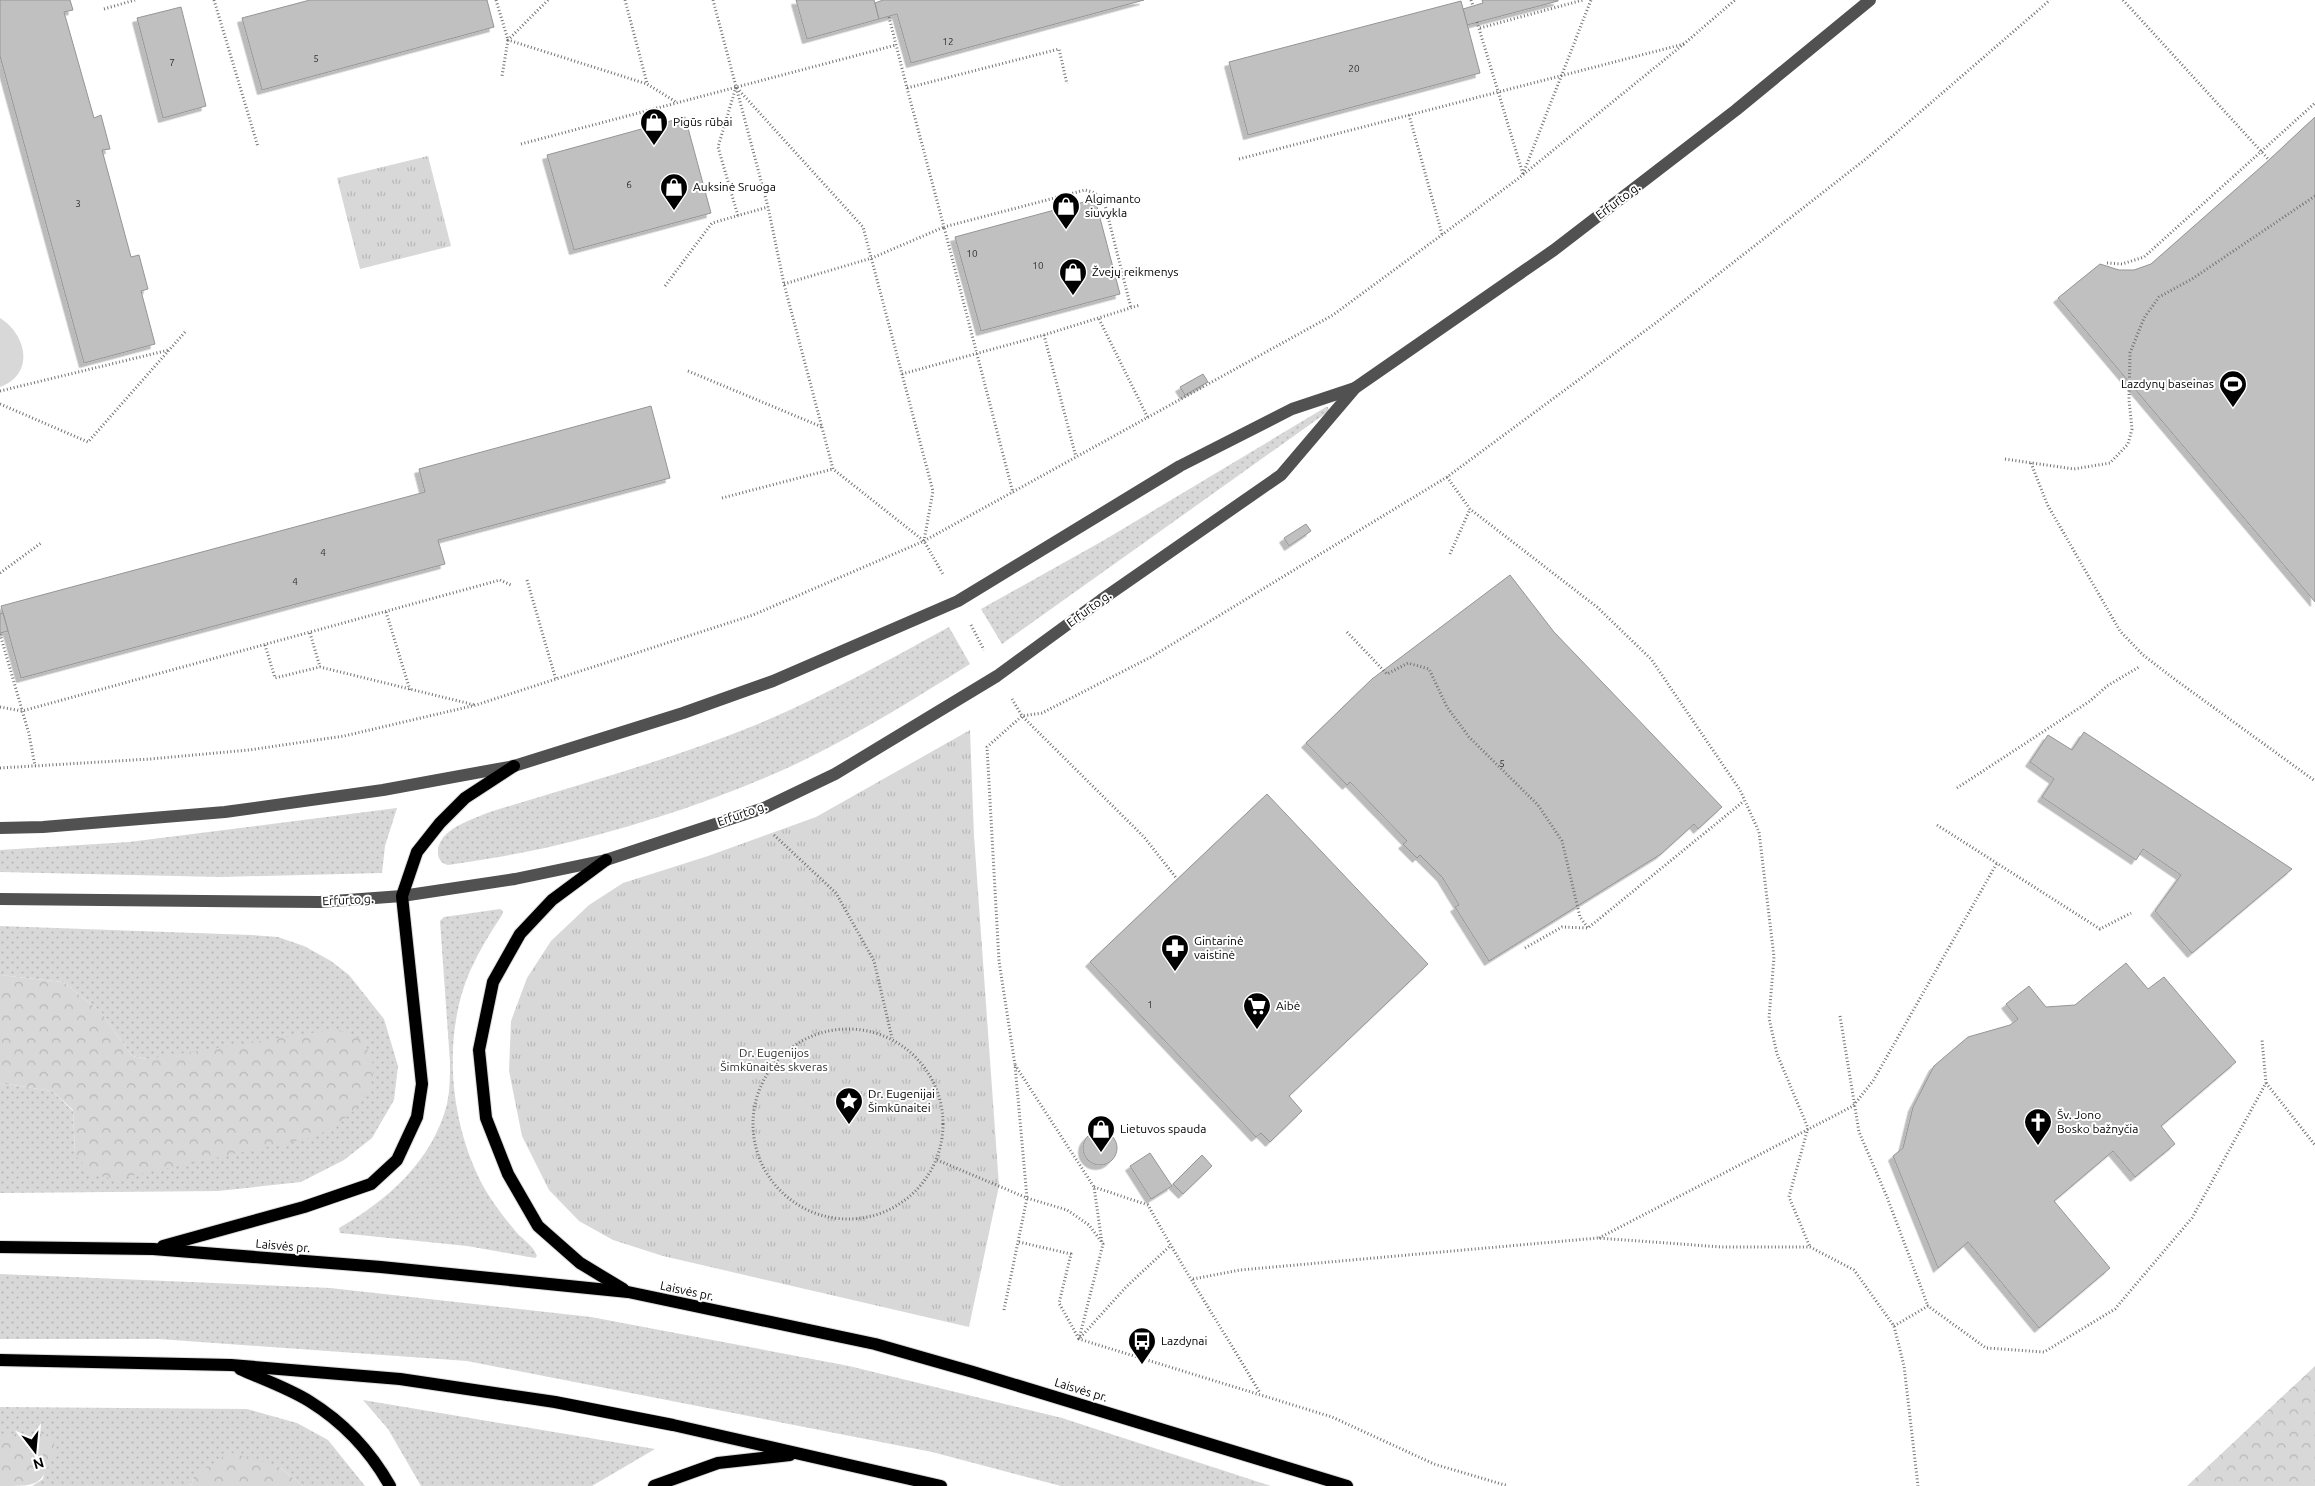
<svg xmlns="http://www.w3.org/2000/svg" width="2315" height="1486" viewBox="0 0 2315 1486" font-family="Ubuntu,sans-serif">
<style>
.grass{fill:url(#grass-dots)}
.forest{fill:url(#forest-crowns)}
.park{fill:url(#park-tufts)}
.garden{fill:#d8d8d8}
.building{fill:#c0c0c0;stroke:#959595;filter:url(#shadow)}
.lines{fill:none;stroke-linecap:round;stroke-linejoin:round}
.major-casing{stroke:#dbdbdb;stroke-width:14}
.path{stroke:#737373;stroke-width:3;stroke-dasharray:1 2.5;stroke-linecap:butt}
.minor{stroke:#515151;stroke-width:12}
.major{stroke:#000;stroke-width:12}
.labels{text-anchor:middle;stroke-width:4;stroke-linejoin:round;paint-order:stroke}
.number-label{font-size:10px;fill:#303030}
.poi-label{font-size:12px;fill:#000;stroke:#fff;text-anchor:start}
.street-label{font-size:12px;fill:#000;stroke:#fff}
.park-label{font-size:12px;fill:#2f2f2f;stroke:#fff}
</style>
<defs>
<pattern id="grass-dots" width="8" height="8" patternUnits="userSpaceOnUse" patternTransform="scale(1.25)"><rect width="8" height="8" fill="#d8d8d8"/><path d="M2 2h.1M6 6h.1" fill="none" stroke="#b8b8b8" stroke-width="1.8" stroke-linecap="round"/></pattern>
<pattern id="forest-crowns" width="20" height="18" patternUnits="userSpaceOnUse" patternTransform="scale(1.25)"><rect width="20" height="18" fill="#d8d8d8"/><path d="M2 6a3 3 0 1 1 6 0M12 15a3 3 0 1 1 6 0" fill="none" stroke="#b8b8b8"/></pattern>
<pattern id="park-tufts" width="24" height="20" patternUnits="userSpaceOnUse" patternTransform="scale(1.25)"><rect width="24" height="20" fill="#d8d8d8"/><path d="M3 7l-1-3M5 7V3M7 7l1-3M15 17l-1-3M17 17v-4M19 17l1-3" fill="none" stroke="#b8b8b8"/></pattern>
<filter id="shadow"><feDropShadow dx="-4.5" dy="4.5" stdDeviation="0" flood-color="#0004"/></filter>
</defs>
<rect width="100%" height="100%" fill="#fff"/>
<g class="grass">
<polygon points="1326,407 1328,407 1329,411 1002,644 981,609 1106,539"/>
<path d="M949,627L970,664C914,699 857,735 796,764C716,801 631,828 545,848C513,855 480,860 448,865C443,864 439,861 438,854C436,830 471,820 487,813C576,785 667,761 753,726C821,698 885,662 949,627Z"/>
<polygon points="397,808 385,846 382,873 220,877 0,872 0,850 129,842"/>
<path d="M500,909L503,911L502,915C490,933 479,951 470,971C441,1038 450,1128 486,1191C495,1206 506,1220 517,1233C524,1240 534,1247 537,1256L535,1258L467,1246L340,1233L339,1228C387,1201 433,1160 447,1104C450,1090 450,1076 450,1062L440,921L444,917Z"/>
<polygon points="0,926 251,935 278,937 304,946 331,961 349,975 384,1019 398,1066 394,1100 372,1138 344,1160 301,1182 218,1191 0,1193 0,1083 52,1091 73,1111 75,1155 148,1059 132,1056 101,1012 63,982 0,975"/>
<polygon points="0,1274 330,1288 591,1317 849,1366 1062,1418 1271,1486 1061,1486 932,1452 467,1361 159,1339 0,1339"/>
<polygon points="363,1400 655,1449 592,1486 421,1486 388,1429"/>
<polygon points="0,1407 247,1409 297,1423 328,1440 365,1486 303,1486 278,1466 193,1478 191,1486 32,1486 43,1479 50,1434 0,1434"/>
</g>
<g class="forest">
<path d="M0,975L63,982L101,1012L132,1056L147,1059L337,1029L363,1040C366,1048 373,1058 373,1066C376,1102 340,1123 314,1137L116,1179L93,1175L75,1155L73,1110L52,1091L0,1083Z"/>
<polygon points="2315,1366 2315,1486 2187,1486"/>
<path d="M0,1434H50L56,1449C39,1486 43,1486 0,1486Z"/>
<polygon points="229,1452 278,1466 303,1486 191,1486 193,1478"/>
</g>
<g class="park">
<polygon points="428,156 451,246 360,269 337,178"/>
<polygon points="970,730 974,836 999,1186 969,1327 663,1256 613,1240 579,1221 549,1190 522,1136 509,1071 511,1021 527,978 551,941 589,905 623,883 708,856 816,817"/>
</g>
<path class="garden" d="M0,318C27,335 35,374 0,387Z"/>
<g class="building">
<polygon points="0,0 70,0 73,10 64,12 94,118 101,115 110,149 102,150 131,257 139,255 148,289 141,291 155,344 84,363 0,56"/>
<polygon points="310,0 487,0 494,27 262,90 242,18"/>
<polygon points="796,0 874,0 879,19 807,39"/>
<polygon points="883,0 1144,0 911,63 897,14 879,19 875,3"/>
<polygon points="1482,0 1558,0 1558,1 1467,25 1463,9 1483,3"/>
<polygon points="1461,1 1480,73 1248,135 1229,62"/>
<polygon points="181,7 206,106 163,118 137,18"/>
<polygon points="685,117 711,213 574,250 547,155"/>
<polygon points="2315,117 2315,602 2058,298 2100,264 2119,270 2134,270 2151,264 2269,160"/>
<polygon points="1095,199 1120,294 981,331 955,237"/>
<polygon points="1203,374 1208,382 1185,395 1180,387"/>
<polygon points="651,406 670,478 438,540 445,564 21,678 1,606 425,492 419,469"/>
<polygon points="1306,524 1311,531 1289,546 1284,538"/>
<polygon points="1510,575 1554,632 1722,807 1698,829 1694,824 1661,854 1489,961 1455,907 1459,905 1442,877 1420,855 1417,858 1403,844 1407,841 1350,782 1347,785 1306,743 1372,679"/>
<polygon points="3,613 8,631 0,633 0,614"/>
<polygon points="2084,732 2292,869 2192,953 2155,911 2181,875 2143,849 2136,860 2042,797 2054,779 2030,762 2048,735 2072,750"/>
<polygon points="1267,794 1428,964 1289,1096 1302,1111 1270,1142 1261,1133 1256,1137 1090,962"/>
<polygon points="2126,963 2148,989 2164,977 2236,1062 2161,1126 2175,1144 2135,1177 2113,1151 2054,1201 2110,1268 2039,1328 1968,1242 1938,1268 1893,1156 1903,1148 1913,1107 1934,1066 1968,1037 2010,1025 2018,1019 2006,1004 2029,986 2046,1007 2075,1005"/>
<circle cx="1100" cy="1148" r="17"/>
<polygon points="1150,1153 1172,1186 1151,1199 1130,1166"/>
<polygon points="1202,1155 1212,1166 1183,1194 1173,1184"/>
</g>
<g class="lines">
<g class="major-casing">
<g id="major">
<polyline points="606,860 552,900 520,934 493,982 479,1050 486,1118 508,1174 538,1226 580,1263 623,1289"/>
<polyline points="163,1246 304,1207 371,1184 397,1160 417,1117 422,1084 402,896 417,852 440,823 465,798 514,766"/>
<polyline points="0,1247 153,1249 381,1267 628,1292 875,1344 973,1372 1347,1486"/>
<polyline points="0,1360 231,1365 400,1379 555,1402 673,1425 941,1486"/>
<path d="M240,1369C262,1379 288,1388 309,1401C343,1422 371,1452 390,1486"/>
<polyline points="654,1486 718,1463 790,1455"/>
</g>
</g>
<g class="path">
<polyline points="214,0 258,147"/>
<polyline points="496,0 508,40 502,76"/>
<polyline points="548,0 508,40 647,84 676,102"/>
<polyline points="625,0 647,83"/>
<polyline points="713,0 768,207 784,284 833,469 924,541 944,576"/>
<polyline points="1471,0 1473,6"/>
<polyline points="2123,0 2269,160"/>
<polyline points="104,9 135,0"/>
<polyline points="889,17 907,88 1059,49 1067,84"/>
<polyline points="1477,22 1523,174"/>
<polyline points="1480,28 1583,0"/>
<polyline points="736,87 718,147 738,216"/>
<polyline points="737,88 863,227 933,491 924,541"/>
<polyline points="907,88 944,227 1085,190 1095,193 1104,201 1131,308"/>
<polyline points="1409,115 1442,234"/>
<polyline points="521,144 896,45"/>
<polyline points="1239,159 1684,44"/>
<polyline points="1523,174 1591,0"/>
<polyline points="2107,263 2122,264 2144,257 2315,103"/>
<polyline points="784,284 872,258 944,227 1013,493"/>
<polyline points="665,286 712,223 768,207"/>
<polyline points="1099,319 1148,418"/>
<polyline points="1044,335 1076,457"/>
<polyline points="688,371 822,427"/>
<polyline points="902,374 1044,335 1140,305"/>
<polyline points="0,391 169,350"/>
<polyline points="0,404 88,442 185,332"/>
<polyline points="2005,459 2074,469 2110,463 2128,444 2132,429 2129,400 2130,353 2144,318 2159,297 2192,279 2315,196"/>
<polyline points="2031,463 2047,504 2120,631 2143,655 2173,678 2315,781"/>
<polyline points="1447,477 1470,509 1597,607 1651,659 1740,790 1759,832 1774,957 1769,1018 1777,1054 1808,1128 1789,1197 1810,1247"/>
<polyline points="722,498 833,469"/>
<polyline points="1450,554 1470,509"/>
<polyline points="0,573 41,543"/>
<polyline points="527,580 556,680"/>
<polyline points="386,612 410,690"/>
<polyline points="971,625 984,650"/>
<polyline points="1347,632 1387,674 1408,663 1429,669 1447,707 1469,737 1538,805 1562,841 1580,917 1588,928"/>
<polyline points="310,633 320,667"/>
<polyline points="0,634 29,734 35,766"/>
<polyline points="265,645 275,678 320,667 475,705"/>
<polyline points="1012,699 1022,716 1144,837 1177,879"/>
<polyline points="0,707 22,711 500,580 511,585"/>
<polyline points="0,768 150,759 249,750 344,736 476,705 753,615 924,541 1333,315 1519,178 1685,43 1735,0"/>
<polyline points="1957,788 2090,701 2107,686 2139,667"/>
<polyline points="1937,825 2100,929 2131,913"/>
<polyline points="774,835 836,893 874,961 892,1038"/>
<polyline points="1525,948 1562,927 1588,928 1744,801"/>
<polyline points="1840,1016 1859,1132 1887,1197 1928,1306"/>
<circle cx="848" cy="1124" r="95"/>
<polyline points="1015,1065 1094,1187 1102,1243"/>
<polyline points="2266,1083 2315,1145"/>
<polyline points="937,1160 1027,1198 1067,1210 1089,1225 1103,1244 1079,1339 1332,1417 1434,1464 1508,1486"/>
<path d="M1094,1187L1148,1205C1183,1269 1223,1330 1260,1393"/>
<polyline points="1599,1238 1853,1106 1873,1081 1997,863"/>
<polyline points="1019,1242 1071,1254 1059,1303 1079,1339 1126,1287 1170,1246"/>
<polyline points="1193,1279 1240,1270 1598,1238 1721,1247 1810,1247 1854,1270 1894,1326 1904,1366 1918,1486"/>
<polyline points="1004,1310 1027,1198 1015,1065 999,961 987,747 1022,716 1042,713 1151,657 1447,477 1657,322 1867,158 2050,0"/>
<polyline points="1894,1326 1928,1306 1986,1348 2044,1352 2115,1309 2192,1218 2266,1083 2262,1040"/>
</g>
<g class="minor">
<polyline points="0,828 43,827 225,812 383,790 514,766 683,713 773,681 958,601 1180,466 1292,409 1355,388"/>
<polyline points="0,899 320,902 402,896 515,879 606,860 764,808 835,774 997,676 1101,600 1281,475 1355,388 1554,250 1736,110 1870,0"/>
</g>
<use href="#major" class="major"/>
</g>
<defs>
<g id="shop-pin" transform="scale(1.4375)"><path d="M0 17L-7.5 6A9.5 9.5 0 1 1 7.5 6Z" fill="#000" stroke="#fff"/><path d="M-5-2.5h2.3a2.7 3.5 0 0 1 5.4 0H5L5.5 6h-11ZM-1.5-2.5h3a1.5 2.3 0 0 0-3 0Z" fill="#fff"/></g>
<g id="stadium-pin" transform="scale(1.4375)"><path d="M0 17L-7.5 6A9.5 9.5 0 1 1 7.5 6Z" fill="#000" stroke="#fff"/><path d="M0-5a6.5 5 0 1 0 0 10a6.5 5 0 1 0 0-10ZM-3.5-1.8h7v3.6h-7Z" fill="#fff"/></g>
<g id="pharmacy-pin" transform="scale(1.4375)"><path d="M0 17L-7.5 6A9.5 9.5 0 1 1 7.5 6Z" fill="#000" stroke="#fff"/><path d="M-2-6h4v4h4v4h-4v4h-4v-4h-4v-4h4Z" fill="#fff"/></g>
<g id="supermarket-pin" transform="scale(1.4375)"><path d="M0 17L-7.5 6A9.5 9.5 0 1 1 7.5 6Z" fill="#000" stroke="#fff"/><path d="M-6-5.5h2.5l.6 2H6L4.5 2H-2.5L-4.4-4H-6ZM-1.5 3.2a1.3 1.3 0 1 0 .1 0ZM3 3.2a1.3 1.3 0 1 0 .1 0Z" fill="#fff"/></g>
<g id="sight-pin" transform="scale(1.4375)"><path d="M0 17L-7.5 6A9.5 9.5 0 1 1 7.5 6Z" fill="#000" stroke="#fff"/><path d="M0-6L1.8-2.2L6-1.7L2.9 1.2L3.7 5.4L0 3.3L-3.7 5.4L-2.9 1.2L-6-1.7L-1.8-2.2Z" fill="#fff"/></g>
<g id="church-pin" transform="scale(1.4375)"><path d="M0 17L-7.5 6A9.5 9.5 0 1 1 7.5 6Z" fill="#000" stroke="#fff"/><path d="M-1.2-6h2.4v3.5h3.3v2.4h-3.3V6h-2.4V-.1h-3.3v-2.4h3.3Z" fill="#fff"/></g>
<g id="bus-pin" transform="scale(1.4375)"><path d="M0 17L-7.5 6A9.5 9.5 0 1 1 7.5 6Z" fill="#000" stroke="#fff"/><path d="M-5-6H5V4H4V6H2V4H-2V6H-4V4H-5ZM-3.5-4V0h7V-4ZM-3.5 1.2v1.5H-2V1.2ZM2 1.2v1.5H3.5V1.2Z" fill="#fff"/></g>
</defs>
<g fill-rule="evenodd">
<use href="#shop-pin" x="654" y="122"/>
<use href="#shop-pin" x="674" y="187"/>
<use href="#shop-pin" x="1066" y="206"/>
<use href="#shop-pin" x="1073" y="272"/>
<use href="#stadium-pin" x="2233" y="384"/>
<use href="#pharmacy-pin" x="1175" y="948"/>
<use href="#supermarket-pin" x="1257" y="1006"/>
<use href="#sight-pin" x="849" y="1101"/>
<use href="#church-pin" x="2038" y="1122"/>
<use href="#shop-pin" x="1101" y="1129"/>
<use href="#bus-pin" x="1142" y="1341"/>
</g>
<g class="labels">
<g class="number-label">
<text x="948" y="45">12</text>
<text x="316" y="62">5</text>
<text x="172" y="66">7</text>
<text x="1354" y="72">20</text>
<text x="629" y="188">6</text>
<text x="78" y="207">3</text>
<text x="972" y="257">10</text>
<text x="1038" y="269">10</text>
<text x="323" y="556">4</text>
<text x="295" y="585">4</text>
<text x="1502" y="767">5</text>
<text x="1150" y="1008">1</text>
</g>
<g class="poi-label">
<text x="673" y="126">Pigūs rūbai</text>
<text x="693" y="191">Auksinė Sruoga</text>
<text x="1085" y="203">Algimanto<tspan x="1085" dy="14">siuvykla</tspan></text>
<text x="1092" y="276">Žvejų reikmenys</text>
<text x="2214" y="388" text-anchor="end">Lazdynų baseinas</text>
<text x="1194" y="945">Gintarinė<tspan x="1194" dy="14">vaistinė</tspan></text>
<text x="1276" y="1010">Aibė</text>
<text x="868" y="1098">Dr. Eugenijai<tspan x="868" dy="14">Šimkūnaitei</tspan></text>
<text x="2057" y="1119">Šv. Jono<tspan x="2057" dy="14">Bosko bažnyčia</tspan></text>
<text x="1120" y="1133">Lietuvos spauda</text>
<text x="1161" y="1345">Lazdynai</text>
</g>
<g class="street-label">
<text transform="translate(1618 201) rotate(-37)" y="4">Erfurto g.</text>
<text transform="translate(1089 609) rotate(-36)" y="4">Erfurto g.</text>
<text transform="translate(742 814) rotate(-19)" y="4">Erfurto g.</text>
<text transform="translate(348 900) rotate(-3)" y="4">Erfurto g.</text>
<text transform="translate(283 1246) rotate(5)" y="4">Laisvės pr.</text>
<text transform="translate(687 1291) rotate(12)" y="4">Laisvės pr.</text>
<text transform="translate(1081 1390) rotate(17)" y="4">Laisvės pr.</text>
</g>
<g class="park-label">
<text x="774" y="1057">Dr. Eugenijos<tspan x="774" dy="14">Šimkūnaitės skveras</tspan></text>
</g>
</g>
<g transform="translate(35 1451) rotate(164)" stroke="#ffffff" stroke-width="4" paint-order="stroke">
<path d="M0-4L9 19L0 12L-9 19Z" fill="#000000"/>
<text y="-8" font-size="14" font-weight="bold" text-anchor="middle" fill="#000000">N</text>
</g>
</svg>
